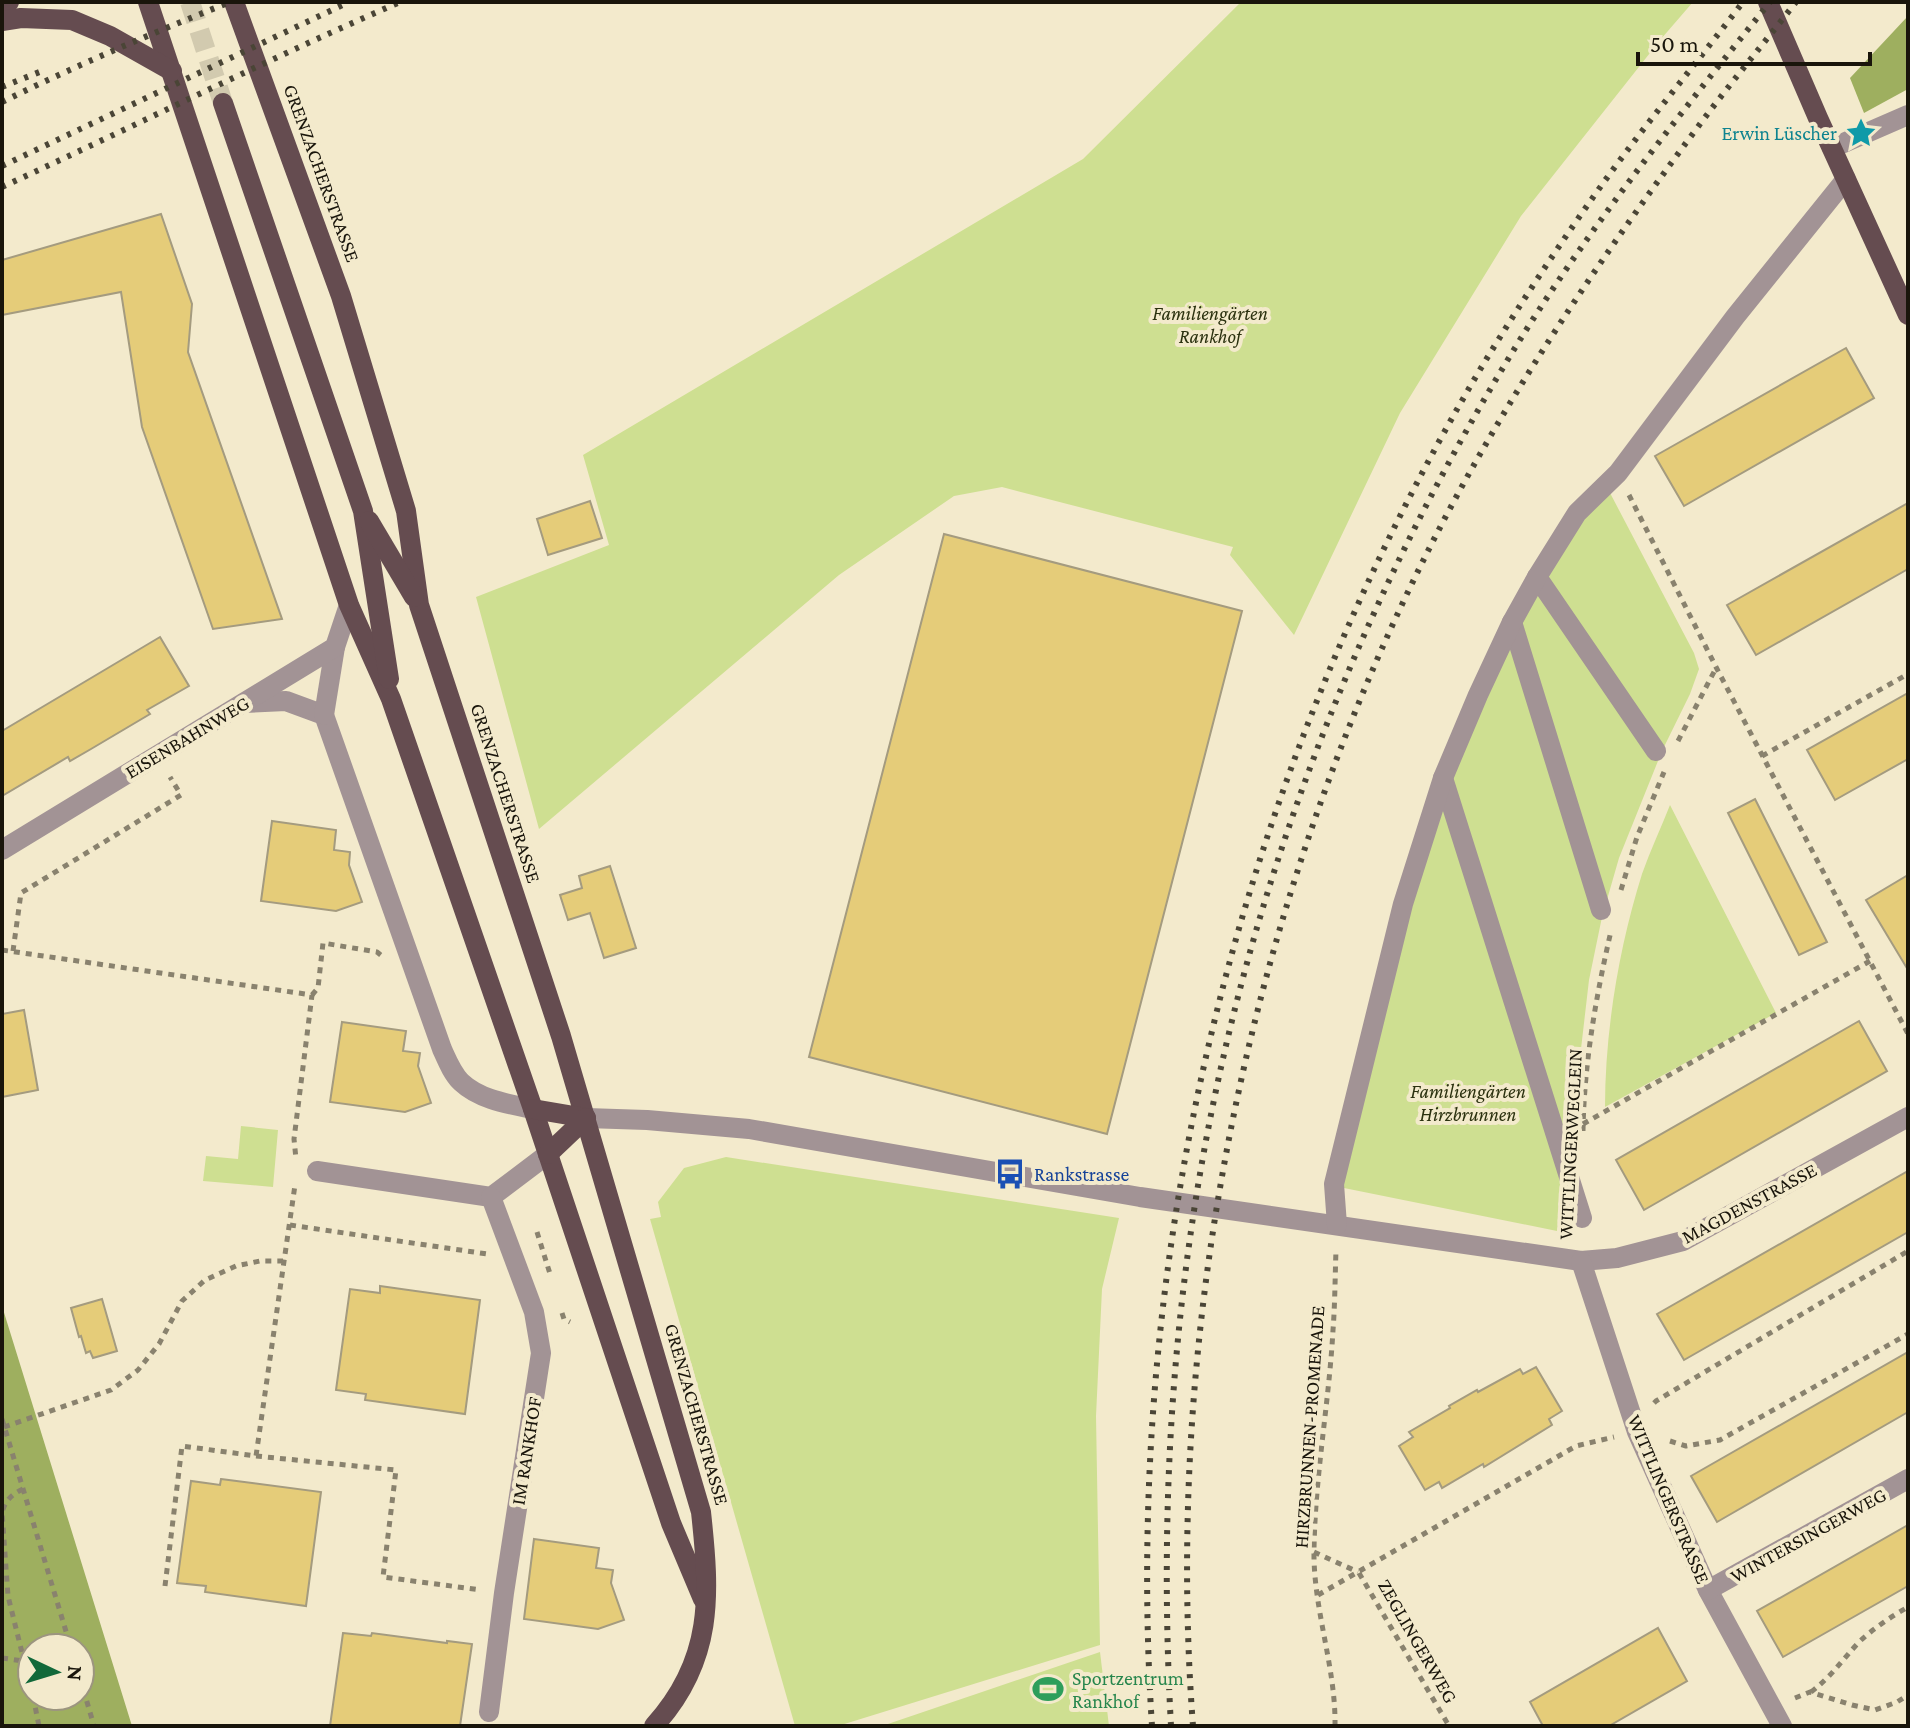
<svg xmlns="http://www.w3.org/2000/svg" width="1910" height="1728" viewBox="0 0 1910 1728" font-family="'Crimson Pro',serif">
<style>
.green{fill:#cedf91}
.forest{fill:#9eaf5f;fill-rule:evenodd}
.building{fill:#e5cc79;stroke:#a49b7f;stroke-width:2}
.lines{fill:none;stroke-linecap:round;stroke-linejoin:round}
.major-tunnel{stroke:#d2caaf;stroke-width:20;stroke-dasharray:20 10;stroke-linecap:butt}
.path{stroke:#89826e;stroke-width:5;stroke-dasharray:6 6;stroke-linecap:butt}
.minor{stroke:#a29395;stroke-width:20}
.major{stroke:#654c50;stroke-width:20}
.rail{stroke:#4a4536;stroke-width:6;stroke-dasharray:4 8;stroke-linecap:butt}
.labels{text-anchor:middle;stroke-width:8;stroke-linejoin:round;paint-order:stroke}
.culture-label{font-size:20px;fill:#0d838f;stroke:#f3eacc;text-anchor:end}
.street-label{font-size:20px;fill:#19150b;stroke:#f3eacc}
.park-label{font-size:20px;font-style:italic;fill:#2b310f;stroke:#f3eacc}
.transit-label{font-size:20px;fill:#164399;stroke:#f3eacc;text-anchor:start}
.leisure-label{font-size:20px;fill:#27864d;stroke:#f3eacc;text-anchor:start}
</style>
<rect width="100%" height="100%" fill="#f3eacc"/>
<g class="green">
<polygon points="1241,2 1693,2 1661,39 1521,216 1400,413 1294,635 1230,555 1233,547 1002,487 954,496 839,575 539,829 476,597 609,545 583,455 1083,159"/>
<polygon points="1609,491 1694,653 1699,669 1690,694 1662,751 1619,858 1602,917 1589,980 1576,1092 1569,1225 1557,1231 1339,1187 1407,907 1450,776 1544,575 1565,540"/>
<path d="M1670,805L1776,1013L1605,1107C1605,1031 1619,947 1642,874C1650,851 1661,828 1670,805Z"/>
<polygon points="241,1126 278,1130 273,1187 203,1181 206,1156 238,1159"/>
<polygon points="726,1157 1119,1218 1102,1289 1096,1416 1100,1645 838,1726 795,1726 650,1219 661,1217 658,1202 684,1168"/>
<polygon points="1100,1652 1109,1726 882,1726"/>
</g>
<g class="forest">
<polygon points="1908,16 1908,89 1864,113 1850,78"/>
<path d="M2,1306L132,1726H2ZM32,1648H80V1696H32Z"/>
</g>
<g class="building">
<polygon points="161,214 192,304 188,352 282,619 213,629 142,427 121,292 2,315 2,260"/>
<polygon points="1846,348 1874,398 1684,506 1655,456"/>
<polygon points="590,501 602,538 548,555 537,519"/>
<polygon points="1908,503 1908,569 1756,655 1727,605"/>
<polygon points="944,534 1242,611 1107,1134 809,1057"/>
<polygon points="160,637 189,686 147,710 150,714 91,749 70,761 68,757 2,796 2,731"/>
<polygon points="1908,693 1908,759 1835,800 1807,750"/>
<polygon points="1755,799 1827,942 1799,955 1728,813"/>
<polygon points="272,821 336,830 334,850 350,852 349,865 362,902 336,911 261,901"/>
<polygon points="610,866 636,948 604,958 590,913 568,920 560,895 582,888 579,876"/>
<polygon points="1908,875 1908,970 1866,900"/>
<polygon points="24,1010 38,1090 2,1097 2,1014"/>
<polygon points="1859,1021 1887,1071 1644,1210 1616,1160"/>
<polygon points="342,1022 406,1031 403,1051 420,1053 418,1066 431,1103 405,1112 330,1102"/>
<polygon points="1908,1171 1908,1232 1684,1360 1657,1314"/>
<polygon points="380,1286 480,1300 465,1414 365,1400 366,1394 336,1390 350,1289 380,1293"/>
<polygon points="102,1299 117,1351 93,1358 90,1351 86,1353 81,1336 79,1337 71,1308"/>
<polygon points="1908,1352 1908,1412 1717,1522 1691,1476"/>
<polygon points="1536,1367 1562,1411 1549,1419 1552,1425 1484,1467 1483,1464 1442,1488 1439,1482 1425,1490 1399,1446 1413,1437 1409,1432 1450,1408 1449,1406 1477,1390 1478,1392 1520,1369 1523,1374"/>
<polygon points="221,1479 321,1492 306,1606 205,1592 206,1586 177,1583 191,1481 220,1485"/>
<polygon points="1908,1525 1908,1586 1783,1657 1757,1611"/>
<polygon points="534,1539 599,1548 596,1568 613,1570 611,1583 624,1620 598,1629 524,1619"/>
<polygon points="1658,1628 1687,1681 1609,1726 1543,1726 1530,1702"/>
<polygon points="343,1633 371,1636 372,1633 447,1643 447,1641 472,1644 460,1726 330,1726"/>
</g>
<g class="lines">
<polyline class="major-tunnel" points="190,2 223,103"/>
<g class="path">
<polyline points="1629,495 1716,667 1908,1034"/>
<polyline points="1678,741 1716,668"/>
<polyline points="1762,756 1908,674"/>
<polyline points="1621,890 1637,837 1664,772"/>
<polyline points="2,950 312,995 294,1139 296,1159"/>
<polyline points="13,951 21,893 181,795 170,777"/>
<polyline points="312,995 318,988 323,943 377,952 382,956"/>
<polyline points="1583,1124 1870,961"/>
<path d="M1583,1131C1584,1064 1596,996 1611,931"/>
<polyline points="290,1225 487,1254"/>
<polyline points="537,1232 551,1277"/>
<polyline points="562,1313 564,1319 570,1322"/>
<polyline points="1654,1403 1656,1401 1908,1251"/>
<polyline points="2,1419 71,1648"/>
<polyline points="4,1427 111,1390 138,1370 159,1344 182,1301 205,1280 236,1266 260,1261 283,1261"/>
<polyline points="1670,1441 1686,1446 1720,1440 1908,1334"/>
<polyline points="256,1456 396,1470 383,1577 481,1590"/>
<path d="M23,1489C11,1495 6,1500 2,1512L8,1596L32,1693"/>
<polyline points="1314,1552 1358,1572"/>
<polyline points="1359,1573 1449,1726"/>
<polyline points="165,1586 182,1446 256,1456 295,1185"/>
<polyline points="1318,1595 1576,1446 1614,1437"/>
<polyline points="2,1658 23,1661"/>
<polyline points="80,1678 94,1726"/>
<path d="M1811,1692C1833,1675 1842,1660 1860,1641C1874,1628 1892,1616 1908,1607"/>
<polyline points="33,1696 39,1726"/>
<polyline points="1795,1698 1810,1692 1852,1705 1875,1710 1897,1702 1908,1695"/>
<path d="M1335,1726C1336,1667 1313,1609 1314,1550C1315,1476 1329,1403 1333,1330C1335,1304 1335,1277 1336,1250"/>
</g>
<g class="minor">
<polyline points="1832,148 1908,115"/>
<polyline points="1537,577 1656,751"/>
<polyline points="1512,622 1601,910"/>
<path d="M244,703L286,701L324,715L442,1049C447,1060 452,1073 461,1082C480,1100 509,1104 533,1109"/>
<polyline points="324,715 335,647"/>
<polyline points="1443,778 1582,1218"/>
<polyline points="2,850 335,647 349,605"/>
<polyline points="586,1118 647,1120 749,1129 1140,1197 1581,1261 1617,1258 1683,1241 1908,1117"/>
<polyline points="317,1171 491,1197 548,1154"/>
<polyline points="1337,1225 1334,1184 1403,904 1443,778 1478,695 1512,622 1537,577 1577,513 1618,473 1735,317 1846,179"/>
<polyline points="1581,1261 1637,1432 1708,1590 1782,1726"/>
<polyline points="1708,1590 1908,1479"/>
<polyline points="489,1712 504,1593 541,1353 534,1312 491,1197"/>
</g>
<g class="major">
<polyline points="148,2 349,605 391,699 533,1109 671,1523 703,1599"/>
<path d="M234,2L341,296L406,511L419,605L561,1036L701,1512C710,1595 714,1660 654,1726"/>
<polyline points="1768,2 1818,118 1908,315"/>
<polyline points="2,6 9,2"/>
<polyline points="2,21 21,18 72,20 110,36 172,71"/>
<polyline points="223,103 363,511 389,679"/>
<polyline points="369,521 414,597"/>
<polyline points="533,1109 586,1118"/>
<polyline points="548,1154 586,1118"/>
</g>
<g class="rail">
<polyline points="2,87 42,71"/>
<path d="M2,102C77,65 153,33 230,2"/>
<polyline points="2,166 349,2"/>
<path d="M2,187C135,126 266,60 400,2"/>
<path d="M1152,1726C1121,1253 1239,775 1481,368C1515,312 1551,257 1589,203C1637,134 1692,69 1743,2"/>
<path d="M1171,1726C1162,1563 1167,1400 1190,1238C1233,931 1344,632 1504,366C1581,237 1676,119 1770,2"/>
<path d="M1193,1726C1160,1293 1266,825 1483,449C1549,334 1624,226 1703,120C1733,80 1765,42 1796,2"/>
</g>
</g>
<defs>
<g id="sight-bare" transform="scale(2.4)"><path d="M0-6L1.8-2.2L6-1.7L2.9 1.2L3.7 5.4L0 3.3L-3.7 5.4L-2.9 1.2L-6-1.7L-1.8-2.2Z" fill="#0f9aa8" stroke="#f3eacc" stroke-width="2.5" paint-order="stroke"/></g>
<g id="bus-bare" transform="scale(2.4)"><path d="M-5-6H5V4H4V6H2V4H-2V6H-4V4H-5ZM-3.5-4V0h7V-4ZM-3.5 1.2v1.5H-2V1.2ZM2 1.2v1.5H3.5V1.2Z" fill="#1a4fb4" stroke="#f3eacc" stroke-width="2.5" paint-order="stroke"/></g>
<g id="stadium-bare" transform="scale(2.4)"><path d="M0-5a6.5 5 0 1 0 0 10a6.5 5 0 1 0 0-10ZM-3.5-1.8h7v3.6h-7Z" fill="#2e9e5b" stroke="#f3eacc" stroke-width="2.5" paint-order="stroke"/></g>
</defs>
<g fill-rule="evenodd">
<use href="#sight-bare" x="1861" y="133"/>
<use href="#bus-bare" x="1010" y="1174"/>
<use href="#stadium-bare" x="1048" y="1689"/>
</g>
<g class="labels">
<g class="culture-label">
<text x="1837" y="140">Erwin Lüscher</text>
</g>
<g class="street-label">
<text transform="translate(322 173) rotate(70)" y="7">GRENZACHERSTRASSE</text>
<text transform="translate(187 737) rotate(-31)" y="7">EISENBAHNWEG</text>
<text transform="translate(506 793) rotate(72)" y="7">GRENZACHERSTRASSE</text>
<text transform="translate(1570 1144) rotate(-87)" y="7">WITTLINGERWEGLEIN</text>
<text transform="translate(1749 1203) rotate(-28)" y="7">MAGDENSTRASSE</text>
<text transform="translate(697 1414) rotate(74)" y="7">GRENZACHERSTRASSE</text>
<text transform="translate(1309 1427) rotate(-86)" y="7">HIRZBRUNNEN-PROMENADE</text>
<text transform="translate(526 1451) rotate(-81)" y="7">IM RANKHOF</text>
<text transform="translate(1669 1499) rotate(67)" y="7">WITTLINGERSTRASSE</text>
<text transform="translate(1808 1535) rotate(-29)" y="7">WINTERSINGERWEG</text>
<text transform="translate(1418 1641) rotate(60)" y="7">ZEGLINGERWEG</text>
</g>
<g class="park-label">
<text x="1210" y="320">Familiengärten<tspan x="1210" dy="23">Rankhof</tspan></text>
<text x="1468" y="1098">Familiengärten<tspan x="1468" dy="23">Hirzbrunnen</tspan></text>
</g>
<g class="transit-label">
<text x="1034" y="1181">Rankstrasse</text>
</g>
<g class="leisure-label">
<text x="1072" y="1685">Sportzentrum<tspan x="1072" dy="23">Rankhof</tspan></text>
</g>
</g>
<rect width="1910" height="1728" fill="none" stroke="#19150b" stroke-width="8"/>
<g transform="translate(56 1672) rotate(94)"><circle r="38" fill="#f3eacc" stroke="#9c957f" stroke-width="2"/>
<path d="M0-6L14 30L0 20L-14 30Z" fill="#12693a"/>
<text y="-12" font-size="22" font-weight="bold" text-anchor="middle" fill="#19150b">N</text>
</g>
<path d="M1638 52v12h232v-12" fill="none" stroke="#19150b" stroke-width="4"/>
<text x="1650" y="52" font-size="24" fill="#19150b" stroke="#f3eacc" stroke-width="6" paint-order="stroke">50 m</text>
</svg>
